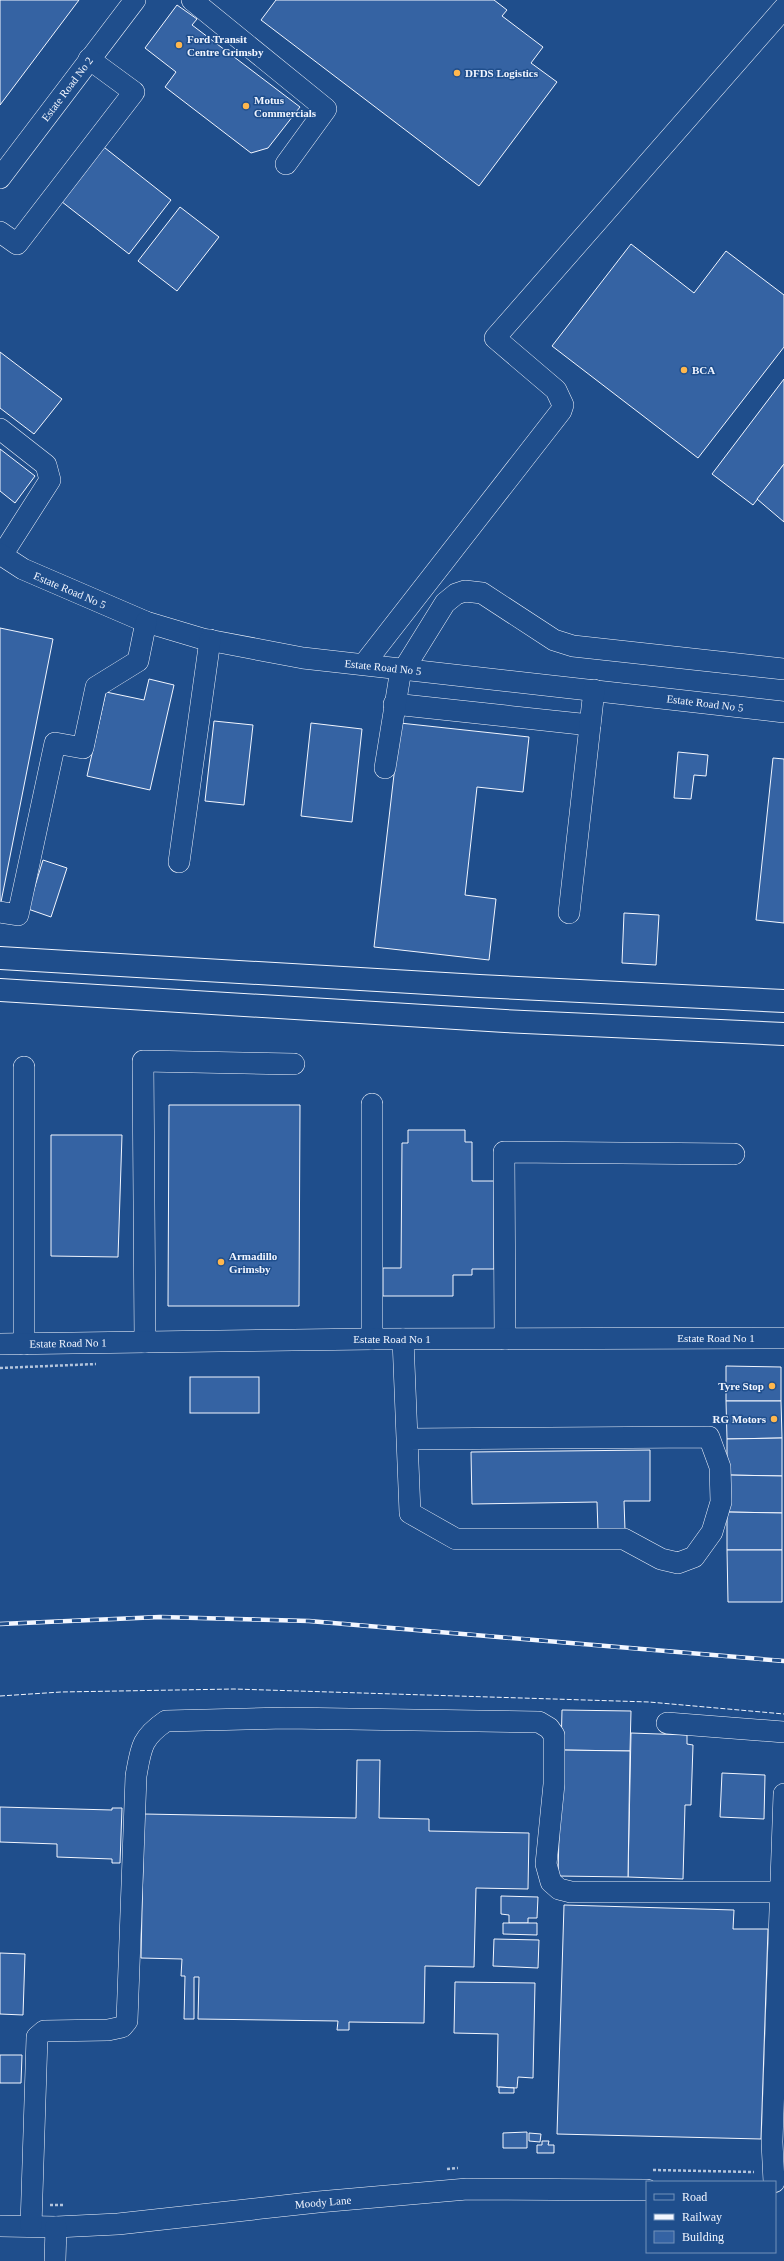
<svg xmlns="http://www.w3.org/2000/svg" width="784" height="2261" viewBox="0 0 784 2261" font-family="'Times New Roman',serif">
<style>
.building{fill:#3563a3;stroke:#f2f6ff}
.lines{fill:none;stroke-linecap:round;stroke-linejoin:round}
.minor-casing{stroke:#f2f6ff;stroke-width:22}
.highway-casing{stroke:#f2f6ff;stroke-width:24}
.path{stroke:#b3c4dc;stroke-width:2.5;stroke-dasharray:3 2;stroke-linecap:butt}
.minor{stroke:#1f4e8c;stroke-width:21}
.highway{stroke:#1f4e8c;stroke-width:22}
.rail-casing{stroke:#f2f6ff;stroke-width:4.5}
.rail{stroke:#1f4e8c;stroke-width:3;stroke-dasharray:9;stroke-linecap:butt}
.fence{stroke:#f2f6ff;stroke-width:1;stroke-dasharray:5 2;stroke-linecap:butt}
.poi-dot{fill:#ffb74d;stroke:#1f4e8c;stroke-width:1.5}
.labels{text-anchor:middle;stroke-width:3;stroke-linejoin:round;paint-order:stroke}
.poi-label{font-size:11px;font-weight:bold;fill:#f2f6ff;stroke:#1f4e8c;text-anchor:start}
.street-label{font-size:11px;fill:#f2f6ff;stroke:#1f4e8c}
</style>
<rect width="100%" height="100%" fill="#1f4e8c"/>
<g class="building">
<polygon points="0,0 79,0 0,105"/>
<polygon points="276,0 494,0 507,10 502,16 543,47 531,63 557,82 479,186 261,20"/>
<polygon points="177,5 197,19 192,25 300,107 268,148 251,153 165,87 176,72 145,48"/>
<polygon points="100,144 171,200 129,254 57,198"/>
<polygon points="180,207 219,237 177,291 138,261"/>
<polygon points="631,244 694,293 726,251 784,295 784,347 698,458 552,346"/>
<polygon points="0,352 62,399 34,434 0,408"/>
<polygon points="784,379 784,464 753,505 712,474"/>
<polygon points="0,449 35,476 15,503 0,491"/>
<polygon points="784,464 784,522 757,499"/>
<polygon points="0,628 53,639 1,902 0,902"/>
<polygon points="149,679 174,685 150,790 87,776 106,692 144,700"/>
<polygon points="214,721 253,725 244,805 205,801"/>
<polygon points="311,723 362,729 352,822 301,816"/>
<polygon points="400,723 529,737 523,792 477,787 465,895 496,899 489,960 374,947"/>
<polygon points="678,752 708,755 706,776 694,775 691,799 674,798"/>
<polygon points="773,758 784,759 784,923 756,920"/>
<polygon points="43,860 67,868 51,917 28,909"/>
<polygon points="624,913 659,915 656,965 622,963"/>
<polygon points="169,1105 300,1105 299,1306 168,1306"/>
<polygon points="408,1130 465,1130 465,1142 472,1142 472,1181 494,1181 494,1269 472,1269 472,1275 453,1275 453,1296 383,1296 383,1268 401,1268 402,1143 408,1143"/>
<polygon points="51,1135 122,1135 118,1257 51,1256"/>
<polygon points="726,1366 781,1367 781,1401 726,1401"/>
<rect x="190" y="1377" width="69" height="36"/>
<polygon points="726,1401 781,1401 782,1438 727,1439"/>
<polygon points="782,1438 782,1476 727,1475 727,1439"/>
<polygon points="650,1450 650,1501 624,1501 625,1530 598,1531 597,1502 472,1504 471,1452"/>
<polygon points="727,1475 782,1476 782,1513 727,1512"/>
<polygon points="727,1512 782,1513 782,1550 727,1550"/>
<polygon points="727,1550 782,1550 782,1602 728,1602"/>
<polygon points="562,1710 631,1711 630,1751 561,1750"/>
<polygon points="631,1733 687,1735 687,1744 693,1745 691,1805 685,1805 683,1879 628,1877"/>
<polygon points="561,1750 630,1751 628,1877 558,1876"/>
<polygon points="357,1760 380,1760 379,1818 429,1819 429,1831 529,1833 528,1889 476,1888 474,1967 425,1966 424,2023 349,2022 349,2030 337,2030 338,2021 198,2019 199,1977 194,1977 194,2019 184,2019 185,1976 181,1976 182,1959 141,1958 144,1814 356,1818"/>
<polygon points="722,1773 765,1775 764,1819 720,1817"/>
<polygon points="0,1807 112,1810 112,1808 122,1808 120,1863 112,1863 112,1859 57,1857 57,1844 0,1842"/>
<polygon points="501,1896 538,1897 537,1918 528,1918 528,1923 509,1923 509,1915 501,1914"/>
<polygon points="564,1905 734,1910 733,1929 768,1929 761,2139 557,2134"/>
<polygon points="503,1923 537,1923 537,1935 503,1934"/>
<polygon points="494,1939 539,1940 538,1968 493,1966"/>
<polygon points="0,1953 25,1954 23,2015 0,2014"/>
<polygon points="455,1982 535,1983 533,2078 518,2077 517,2088 497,2087 498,2034 454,2033"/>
<polygon points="0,2055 22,2055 21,2083 0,2083"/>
<polygon points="499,2087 514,2088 514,2093 499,2093"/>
<polygon points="527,2132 527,2148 503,2148 503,2133"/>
<polygon points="529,2133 541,2134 540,2142 529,2141"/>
<polygon points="542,2141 549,2141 548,2145 554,2145 554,2153 537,2153 537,2145 542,2145"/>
</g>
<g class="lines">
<g class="minor-casing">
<g id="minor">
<polyline points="192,0 326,109 286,164"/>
<polyline points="0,178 135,0"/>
<polyline points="0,232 17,244 134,92 89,59"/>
<polyline points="0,429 46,465 50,480 2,555"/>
<polyline points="0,554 23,569 146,622 203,639 303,658 784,712"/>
<polyline points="364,664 561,411 563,405 556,390 495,338 784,8"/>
<polyline points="404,669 445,603 456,594 465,591 482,593 554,640 573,646 784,669"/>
<polyline points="394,704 590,725"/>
<polyline points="385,768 401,669"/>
<polyline points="179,862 210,640"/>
<polyline points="0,912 18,915 55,743 83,748 96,687 138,661 146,622"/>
<polyline points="569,913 594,690"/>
<polyline points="24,1067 24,1344"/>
<polyline points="372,1104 372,1339"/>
<polyline points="403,1339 410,1513 456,1539 624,1539 661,1559 678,1563 694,1557 712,1532 721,1502 720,1467 709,1437 408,1439"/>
<polyline points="505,1339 504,1152 734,1154"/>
<polyline points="145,1342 143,1061 294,1064"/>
<polyline points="0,1344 372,1339 784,1338"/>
<polyline points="667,1723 784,1732"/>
<polyline points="774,2182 772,2142 784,1794"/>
<polyline points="0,2226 56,2227 118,2224 318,2202 467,2189 647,2190"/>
<path d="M31,2226L37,2037L44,2031L108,2030L122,2027L127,2021L136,1776C141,1748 141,1738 166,1721L286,1718L539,1722L549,1728L554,1735V1784L546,1864L551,1882L559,1889L571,1892H781"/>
<polyline points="55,2261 56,2227"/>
</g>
</g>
<g class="highway-casing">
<g id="highway">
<polyline points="0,958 479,986 784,1001"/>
<polyline points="0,990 505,1021 784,1034"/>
</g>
</g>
<g class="path">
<polyline points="0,1368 96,1364"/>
<polyline points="447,2169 458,2168"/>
<polyline points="653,2170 754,2172"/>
<polyline points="50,2205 63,2205"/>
</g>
<use href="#minor" class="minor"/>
<use href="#highway" class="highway"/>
<g class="rail-casing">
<polyline id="rail" points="0,1624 160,1617 309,1621 784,1661"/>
</g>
<use href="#rail" class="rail"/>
<polyline class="fence" points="0,1696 61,1692 234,1689 649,1702 784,1714"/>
</g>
<g class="poi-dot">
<circle cx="179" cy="45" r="4"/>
<circle cx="457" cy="73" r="4"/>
<circle cx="246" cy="106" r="4"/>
<circle cx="684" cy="370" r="4"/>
<circle cx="221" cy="1262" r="4"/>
<circle cx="772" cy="1386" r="4"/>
<circle cx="774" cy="1419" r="4"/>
</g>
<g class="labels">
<g class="poi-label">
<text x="187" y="43">Ford Transit<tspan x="187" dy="13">Centre Grimsby</tspan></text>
<text x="465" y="77">DFDS Logistics</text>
<text x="254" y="104">Motus<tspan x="254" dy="13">Commercials</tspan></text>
<text x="692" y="374">BCA</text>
<text x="229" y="1260">Armadillo<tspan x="229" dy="13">Grimsby</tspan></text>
<text x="764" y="1390" text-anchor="end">Tyre Stop</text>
<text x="766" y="1423" text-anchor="end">RG Motors</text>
</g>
<g class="street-label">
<text transform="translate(67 89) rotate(-53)" y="4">Estate Road No 2</text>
<text transform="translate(70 590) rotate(23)" y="4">Estate Road No 5</text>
<text transform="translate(383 667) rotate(6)" y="4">Estate Road No 5</text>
<text transform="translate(705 703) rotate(7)" y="4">Estate Road No 5</text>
<text x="716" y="1342">Estate Road No 1</text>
<text x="392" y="1343">Estate Road No 1</text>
<text transform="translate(68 1343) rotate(-1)" y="4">Estate Road No 1</text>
<text transform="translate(323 2202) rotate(-5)" y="4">Moody Lane</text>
</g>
</g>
<rect x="646" y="2181" width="130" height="72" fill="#1f4e8c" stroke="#7391ba"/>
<rect x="654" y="2194" width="20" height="6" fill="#1f4e8c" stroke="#7391ba"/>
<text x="682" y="2201" font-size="12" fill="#f2f6ff">Road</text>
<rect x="654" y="2214" width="20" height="6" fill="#f2f6ff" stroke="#7391ba"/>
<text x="682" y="2221" font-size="12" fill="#f2f6ff">Railway</text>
<rect x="654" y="2231" width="20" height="12" fill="#3563a3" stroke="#7391ba"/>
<text x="682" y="2241" font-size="12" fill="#f2f6ff">Building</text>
</svg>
